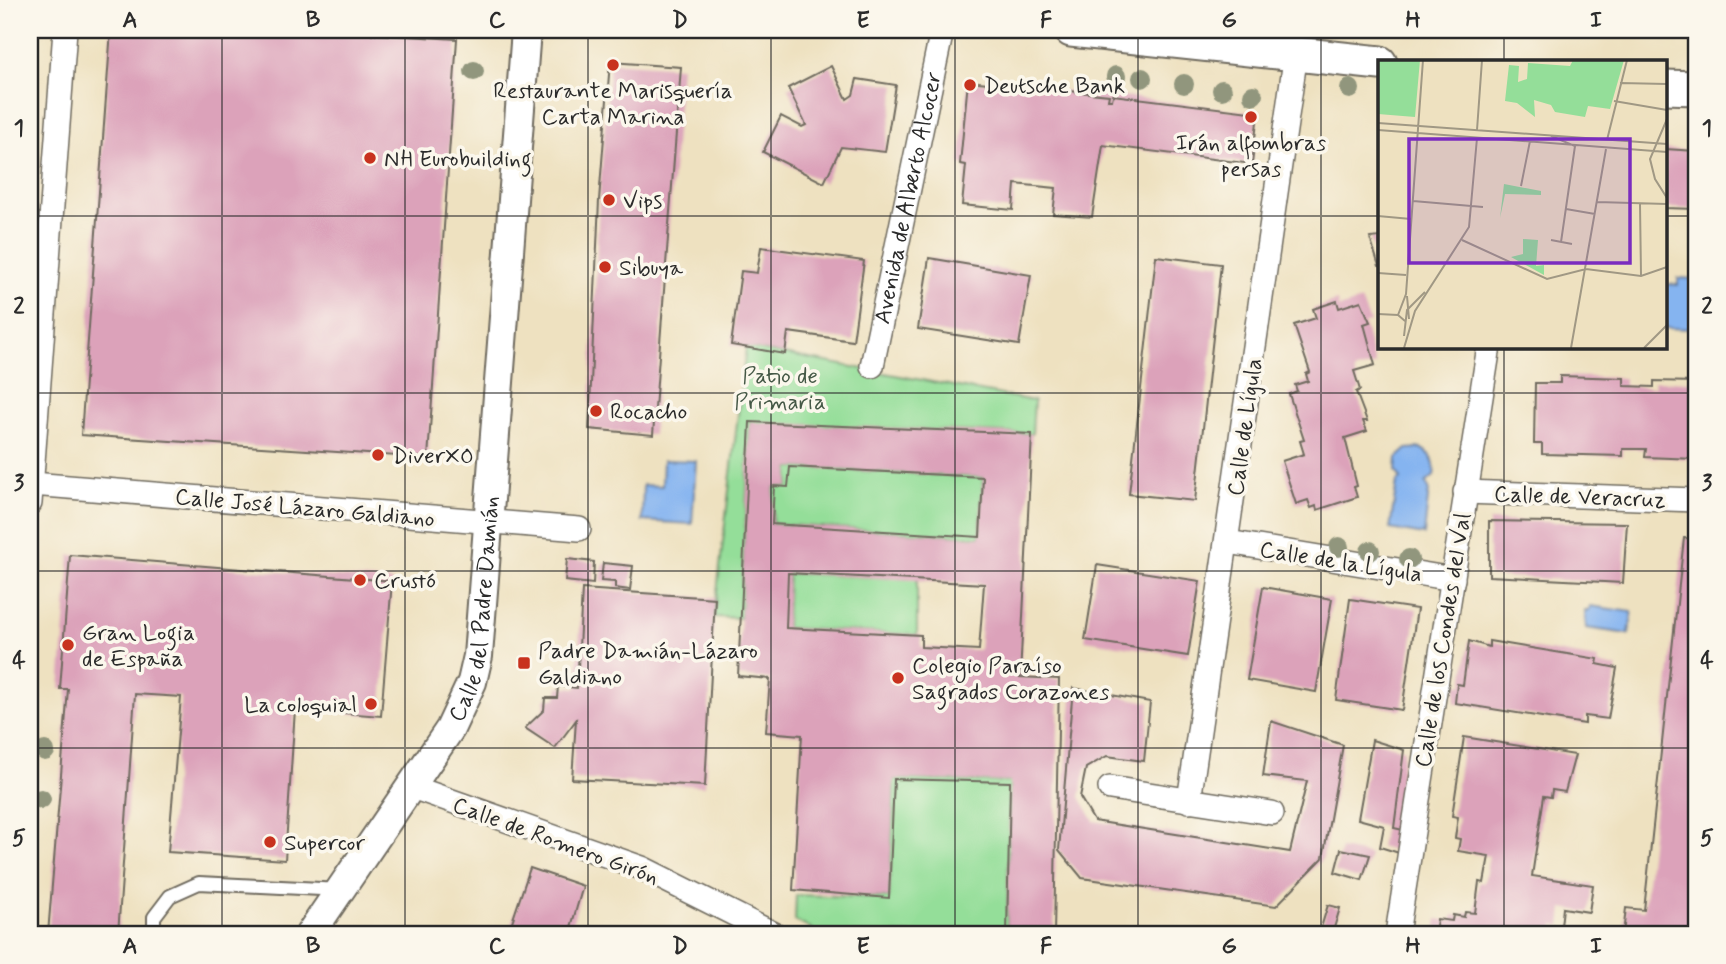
<svg xmlns="http://www.w3.org/2000/svg" width="1726" height="964" viewBox="0 0 1726 964" font-family="Mynerve,sans-serif">
<style>
.green{fill:#94de99;stroke:#608462;stroke-width:2}
.water{fill:#85b4f0;stroke:#58708e;stroke-width:2}
.building{fill:#dca2ba;fill-rule:evenodd}
.lines{fill:none;stroke-linecap:round;stroke-linejoin:round}
.service-casing{stroke:#6f6b5f;stroke-width:16}
.minor-casing{stroke:#6f6b5f;stroke-width:26}
.tertiary-casing{stroke:#6f6b5f;stroke-width:32}
.secondary-casing{stroke:#6f6b5f;stroke-width:37}
.service{stroke:#fff;stroke-width:12}
.minor{stroke:#fff;stroke-width:23}
.tertiary{stroke:#fff;stroke-width:28}
.secondary{stroke:#fff;stroke-width:33}
.tree{fill:#91967d}
.grid{fill:none;stroke:#2b2b2b;stroke-width:2;stroke-opacity:0.55}
.poi-dot{fill:#c8321e;stroke:#fbf7ec;stroke-width:2.5}
.labels{text-anchor:middle;stroke-width:7;stroke-linejoin:round;paint-order:stroke}
.poi-label{font-size:23px;fill:#2b2b2b;stroke:#fbf7ec;text-anchor:start}
.street-label{font-size:23px;fill:#2b2b2b;stroke:#fbf7ec}
.park-label{font-size:23px;fill:#455846;stroke:#fbf7ec}
.inset-road{fill:none;stroke:#a09884;stroke-width:2}
.view{fill:#7b2cbf;fill-opacity:0.15;stroke:#7b2cbf;stroke-width:3.5}
.inset-edge{fill:none;stroke:#2b2b2b;stroke-width:3.5}
.neatline{fill:none;stroke:#2b2b2b;stroke-width:2.5}
.grid-label{font-size:23px;text-anchor:middle;font-weight:bold;fill:#2b2b2b}
</style>
<rect width="100%" height="100%" fill="#fbf7ec"/>
<filter id="ink" filterUnits="userSpaceOnUse"><feTurbulence type="fractalNoise" baseFrequency=".0143" numOctaves="2"/><feDisplacementMap in="SourceGraphic" scale="14" xChannelSelector="R" yChannelSelector="G"/><feConvolveMatrix kernelMatrix="1 2 1 2 8 2 1 2 1" color-interpolation-filters="sRGB"/></filter>
<filter id="wash" filterUnits="userSpaceOnUse"><feTurbulence type="fractalNoise" baseFrequency=".00686" numOctaves="4" result="noise"/><feDisplacementMap in="SourceGraphic" scale="28" xChannelSelector="R" yChannelSelector="G"/><feGaussianBlur stdDeviation="1.57" result="paint"/><feColorMatrix in="noise" values="0 0 0 0 0 0 0 0 0 0 0 0 0 0 0 0 0 1.4 0 .05"/><feComposite in="paint" operator="in"/></filter>
<g filter="url(#wash)">
<rect width="100%" height="100%" fill="#eee1c0"/>
<g class="green">
<polygon points="746,347 1034,401 1032,434 750,423 741,618 714,617"/>
<polygon points="790,467 983,477 980,537 772,524 774,486 788,487"/>
<polygon points="788,573 917,579 917,635 786,628"/>
<polygon points="894,779 1010,782 1007,934 821,934 795,921 796,895 889,898"/>
</g>
<g class="water">
<polygon points="1678,278 1695,279 1694,329 1665,328 1665,284 1678,285"/>
<path d="M1420,448C1432,454 1436,463 1434,476L1426,483L1429,489L1424,535L1390,529L1397,482L1401,479L1396,471L1397,458L1407,449Z"/>
<polygon points="663,460 696,461 692,524 642,521 643,485 662,486"/>
<polygon points="1590,606 1632,612 1629,634 1586,628 1585,611 1589,611"/>
</g>
<g id="blocks">
<g class="building">
<polygon points="111,30 303,30 457,39 428,458 81,435"/>
<polygon points="610,62 681,67 653,435 589,429 599,200"/>
<polygon points="831,66 847,99 853,95 857,79 896,85 885,152 841,147 824,183 763,152 781,116 802,127 806,125 788,88"/>
<polygon points="968,81 1109,95 1108,100 1112,100 1113,95 1258,113 1252,164 1103,145 1092,217 1053,214 1056,188 1015,184 1013,210 962,205 966,165 960,164"/>
<polygon points="1665,149 1696,151 1696,209 1665,208"/>
<polygon points="1380,237 1380,266 1379,266 1370,238"/>
<polygon points="761,247 864,261 853,341 788,332 785,354 731,345 741,271 757,273"/>
<polygon points="1156,256 1221,264 1195,501 1129,494"/>
<polygon points="929,258 1031,275 1019,345 918,329"/>
<polygon points="1337,301 1339,308 1361,301 1370,322 1364,324 1375,365 1354,371 1360,390 1356,392 1367,421 1363,421 1367,431 1345,438 1357,486 1354,487 1357,497 1317,510 1316,506 1311,508 1308,500 1296,504 1282,461 1304,454 1300,441 1304,440 1289,394 1297,391 1295,385 1308,381 1306,374 1310,372 1294,325 1316,318 1313,309"/>
<polygon points="1560,376 1624,378 1624,386 1654,387 1654,381 1696,382 1696,459 1645,457 1646,449 1623,449 1623,456 1542,454 1542,444 1534,444 1535,383 1560,383"/>
<path d="M750,422L1032,434L1020,677L1059,679L1054,934H1007L1010,782L894,779L889,898L793,890L802,735L766,732L770,679L738,676ZM790,467L983,477L980,537L772,524L774,486L788,487ZM788,573L984,584L979,650L921,647V635L786,628Z"/>
<polygon points="1489,521 1627,523 1623,583 1489,576"/>
<polygon points="1684,538 1696,539 1696,934 1623,934 1626,908 1644,910"/>
<polygon points="70,555 392,581 381,716 295,709 285,860 168,852 181,697 135,694 118,934 48,934 68,689 60,689"/>
<polygon points="567,559 594,562 593,584 565,581"/>
<polygon points="603,563 633,566 630,590 615,588 615,582 601,581"/>
<polygon points="1097,565 1200,581 1188,656 1085,640"/>
<polygon points="1263,587 1332,599 1316,692 1247,680"/>
<polygon points="582,589 715,598 705,786 572,779 576,720 555,748 525,728 544,710 545,698 557,698 558,686 577,688"/>
<polygon points="1350,599 1417,609 1402,710 1336,700"/>
<polygon points="1469,641 1489,647 1489,641 1598,659 1597,664 1617,668 1608,719 1585,716 1585,724 1455,703 1457,684 1463,685"/>
<polygon points="1073,688 1150,702 1144,761 1107,756 1086,768 1080,797 1094,821 1290,852 1307,781 1263,776 1271,721 1343,745 1323,858 1276,906 1082,878 1059,850"/>
<polygon points="1464,737 1575,755 1565,792 1552,790 1551,797 1544,796 1532,876 1593,885 1589,912 1563,908 1561,926 1554,925 1553,934 1435,934 1437,919 1452,921 1453,915 1464,917 1465,912 1475,913 1479,882 1484,883 1489,856 1458,851 1460,839 1455,838 1458,817 1452,816"/>
<polygon points="1372,740 1404,750 1394,828 1403,830 1399,853 1380,847 1384,826 1358,819"/>
<polygon points="1341,849 1370,855 1362,880 1335,872"/>
<polygon points="530,868 583,886 569,934 508,934"/>
<polygon points="1328,905 1340,908 1334,928 1352,934 1319,934"/>
</g>
</g>
</g>
<g filter="url(#ink)">
<use href="#blocks" fill-opacity="0" stroke="#6f6b5f" stroke-width="2"/>
<g class="lines">
<g class="service-casing">
<polyline id="service" points="154,934 154,917 170,896 199,883 341,890"/>
</g>
<g class="minor-casing">
<g id="minor">
<path id="s1" d="M872,366L942,30"/>
<polyline points="32,484 579,529"/>
<polyline points="1465,492 1696,500"/>
<polyline points="30,503 65,30"/>
<polyline points="1228,542 1453,579"/>
<polyline points="412,787 642,868 774,934"/>
<polyline points="1110,788 1272,813"/>
<polyline points="1189,801 1296,53 1258,30"/>
<polyline points="1397,934 1489,346"/>
</g>
</g>
<g class="tertiary-casing">
<g id="tertiary">
<path id="s2" d="M310,934L450,729L472,682L478,656L526,30"/>
</g>
</g>
<g class="secondary-casing">
<g id="secondary">
<polyline points="1071,30 1380,63"/>
<polyline points="1665,87 1696,88"/>
</g>
</g>
<use href="#service" class="service"/>
<use href="#minor" class="minor"/>
<use href="#tertiary" class="tertiary"/>
<use href="#secondary" class="secondary"/>
</g>
<g class="tree">
<circle cx="474" cy="71" r="10"/>
<circle cx="1116" cy="76" r="10"/>
<circle cx="1142" cy="78" r="10"/>
<circle cx="1184" cy="84" r="10"/>
<circle cx="1350" cy="89" r="10"/>
<circle cx="1222" cy="90" r="10"/>
<circle cx="1253" cy="95" r="10"/>
<circle cx="1339" cy="547" r="10"/>
<circle cx="1370" cy="551" r="10"/>
<circle cx="1409" cy="559" r="10"/>
<circle cx="45" cy="751" r="10"/>
<circle cx="41" cy="799" r="10"/>
</g>
</g>
<path class="grid" d="M222,30V934M405,30V934M588,30V934M771,30V934M955,30V934M1138,30V934M1321,30V934M1504,30V61M30,216H1380M1665,216H1696M1504,346V934M30,393H1696M30,571H1696M30,748H1696"/>
<g class="poi-dot">
<circle cx="613" cy="65" r="7"/>
<circle cx="970" cy="85" r="7"/>
<circle cx="1251" cy="117" r="7"/>
<circle cx="370" cy="158" r="7"/>
<circle cx="609" cy="200" r="7"/>
<circle cx="605" cy="267" r="7"/>
<circle cx="596" cy="411" r="7"/>
<circle cx="378" cy="455" r="7"/>
<circle cx="360" cy="580" r="7"/>
<circle cx="68" cy="645" r="7"/>
<rect x="517" y="656" width="14" height="14" rx="3.5"/>
<circle cx="898" cy="678" r="7"/>
<circle cx="371" cy="704" r="7"/>
<circle cx="270" cy="842" r="7"/>
</g>
<g class="labels">
<g class="poi-label">
<text x="984" y="93">Deutsche Bank</text>
<text x="613" y="98" text-anchor="middle">Restaurante Marisquería<tspan x="613" dy="26">Carta Marina</tspan></text>
<text x="1251" y="150" text-anchor="middle">Irán alfombras<tspan x="1251" dy="26">persas</tspan></text>
<text x="384" y="166">NH Eurobuilding</text>
<text x="623" y="208">Vips</text>
<text x="619" y="275">Sibuya</text>
<text x="610" y="419">Rocacho</text>
<text x="392" y="463">DiverXO</text>
<text x="374" y="588">Crustó</text>
<text x="82" y="640">Gran Logia<tspan x="82" dy="26">de España</tspan></text>
<text x="538" y="658">Padre Damián-Lázaro<tspan x="538" dy="26">Galdiano</tspan></text>
<text x="912" y="673">Colegio Paraíso<tspan x="912" dy="26">Sagrados Corazones</tspan></text>
<text x="357" y="712" text-anchor="end">La coloquial</text>
<text x="284" y="850">Supercor</text>
</g>
<g class="street-label">
<text dy="8" stroke="none"><textPath href="#s1" startOffset="172">Avenida de Alberto Alcocer</textPath></text>
<text transform="translate(1244 427) rotate(-82)" y="8">Calle de Lígula</text>
<text transform="translate(1580 496) rotate(2)" y="8">Calle de Veracruz</text>
<text transform="translate(305 507) rotate(5)" y="8">Calle José Lázaro Galdiano</text>
<text transform="translate(1341 561) rotate(9)" y="8">Calle de la Lígula</text>
<text dy="8" stroke="none"><textPath href="#s2" startOffset="373">Calle del Padre Damián</textPath></text>
<text transform="translate(1442 640) rotate(-81)" y="8">Calle de los Condes del Val</text>
<text transform="translate(556 840) rotate(20)" y="8">Calle de Romero Girón</text>
</g>
<g class="park-label">
<text x="780" y="383">Patio de<tspan x="780" dy="26">Primaria</tspan></text>
</g>
</g>
<g transform="translate(1378 60)">
<rect width="289" height="289" fill="#eee1c0"/>
<path d="M0,0H42L37,57L0,54ZM195,0H246L232,49L210,46L207,57L177,52L173,45L156,40L157,57L139,43L127,41L131,5L141,6L140,22L149,19L150,3L192,6ZM126,124L163,131V135L127,134L122,158ZM145,179L160,180L158,206L166,205V215L133,197L145,194Z" fill="#94de99"/>
<path class="inset-road" d="M242,23L289,24M236,41L289,50M289,59L272,99L277,119L289,138M0,63L289,84M0,70L289,92M99,70L104,0M173,76L197,86L183,182M229,80L249,0M143,126L152,81M35,141L105,147M219,142L289,144M262,144L263,215M188,149L217,154M0,156L33,159M84,180L169,219L208,209L263,216L289,207M173,180L194,184M0,213L28,215M29,236L31,259M0,254L20,255L27,261M20,255L28,234L45,0M26,276L29,250L47,232M26,288L37,251L91,167L99,78M193,288L228,89M266,288L289,265"/>
<path class="view" d="M31,79H252V203H31Z"/>
<rect width="289" height="289" class="inset-edge"/>
</g>
<rect width="1726" height="964" fill="none" stroke="#fbf7ec" stroke-width="77"/>
<rect x="38" y="38" width="1650" height="888" class="neatline"/>
<g class="grid-label">
<text x="130" y="27">A</text>
<text x="313" y="27">B</text>
<text x="497" y="27">C</text>
<text x="680" y="27">D</text>
<text x="863" y="27">E</text>
<text x="1046" y="27">F</text>
<text x="1229" y="27">G</text>
<text x="1413" y="27">H</text>
<text x="1596" y="27">I</text>
<text x="19" y="135">1</text>
<text x="1707" y="135">1</text>
<text x="19" y="313">2</text>
<text x="1707" y="313">2</text>
<text x="19" y="490">3</text>
<text x="1707" y="490">3</text>
<text x="19" y="667">4</text>
<text x="1707" y="667">4</text>
<text x="19" y="845">5</text>
<text x="1707" y="845">5</text>
<text x="130" y="953">A</text>
<text x="313" y="953">B</text>
<text x="497" y="953">C</text>
<text x="680" y="953">D</text>
<text x="863" y="953">E</text>
<text x="1046" y="953">F</text>
<text x="1229" y="953">G</text>
<text x="1413" y="953">H</text>
<text x="1596" y="953">I</text>
</g>
</svg>
